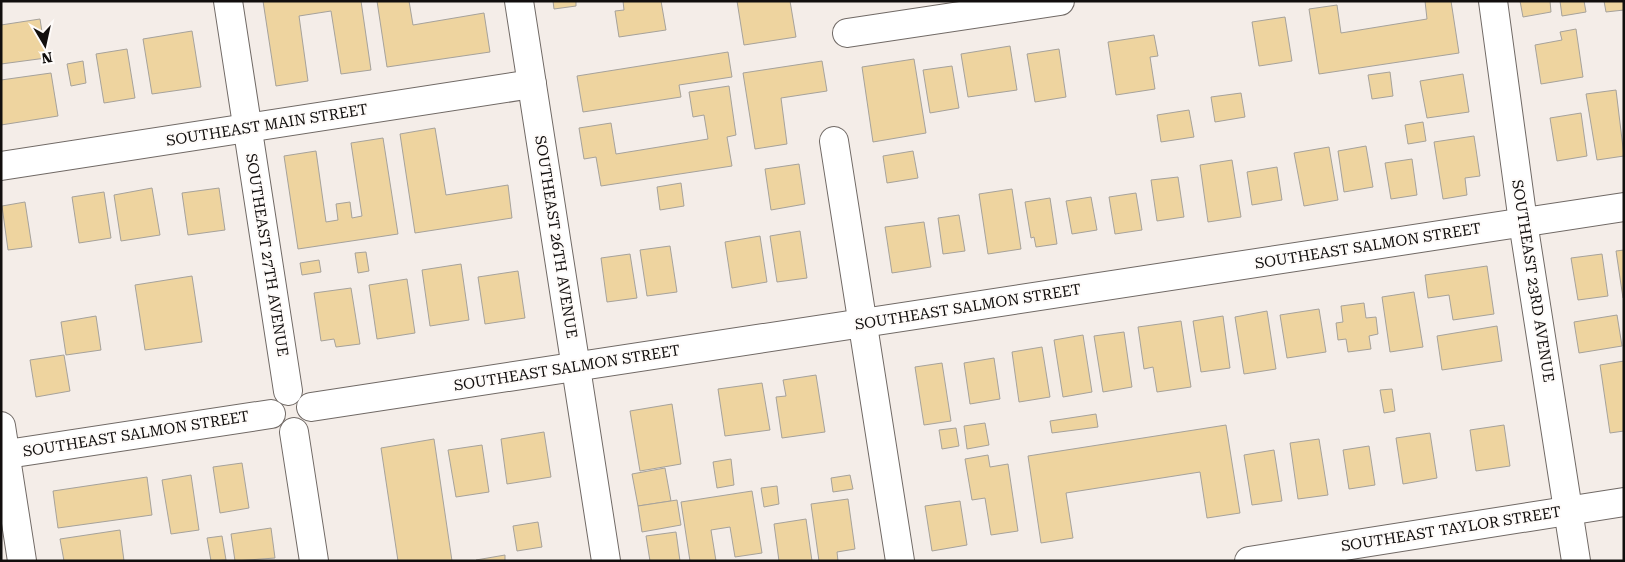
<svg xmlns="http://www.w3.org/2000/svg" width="1625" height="562" viewBox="0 0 1625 562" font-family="'Roboto Serif',serif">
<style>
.building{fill:#eed49f;stroke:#a6a29b}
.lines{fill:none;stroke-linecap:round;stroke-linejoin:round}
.street-casing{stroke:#706965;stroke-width:30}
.street{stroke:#fff;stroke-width:28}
.labels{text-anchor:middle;stroke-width:4;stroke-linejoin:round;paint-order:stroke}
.street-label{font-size:15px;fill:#110e0d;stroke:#fefbf9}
</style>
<rect width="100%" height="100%" fill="#f4ede8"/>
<g class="building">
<polygon points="263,1 361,1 371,70 341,74 331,11 299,16 308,81 276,86"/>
<polygon points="377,1 409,1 413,25 484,13 490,52 387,67"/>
<polygon points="553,1 576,1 576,6 554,9"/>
<polygon points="623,1 661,1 666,30 619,37 615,11 624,10"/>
<polygon points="737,1 790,1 796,37 744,45"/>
<polygon points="1425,1 1451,1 1459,53 1319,74 1309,9 1337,5 1341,33 1427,19"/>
<polygon points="1520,1 1550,1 1551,12 1523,17"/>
<polygon points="1560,1 1584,1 1586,12 1562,16"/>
<polygon points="1604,1 1624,1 1624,10 1606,12"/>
<polygon points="1285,17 1292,61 1259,66 1252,22"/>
<polygon points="40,19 46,58 1,64 1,25"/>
<polygon points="1576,29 1583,77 1541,84 1535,45 1562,40 1560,32"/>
<polygon points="192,31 201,87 152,94 143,39"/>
<polygon points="1154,35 1158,56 1150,57 1155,89 1116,95 1108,42"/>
<polygon points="1010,46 1017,90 968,97 961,54"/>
<polygon points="127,49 135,98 104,103 96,54"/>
<polygon points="1059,49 1066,97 1035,102 1027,54"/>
<polygon points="728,52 732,77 679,85 681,97 583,112 577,76"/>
<polygon points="914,59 926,133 873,142 862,67"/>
<polygon points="83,61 86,83 71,86 67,64"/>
<polygon points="822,61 827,91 781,98 787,144 755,149 743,73"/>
<polygon points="952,66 959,108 930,113 923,70"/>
<polygon points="1390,72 1393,96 1372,99 1368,75"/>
<polygon points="51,73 58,116 1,125 1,80"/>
<polygon points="1463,74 1469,112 1427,118 1420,81"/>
<polygon points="729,86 736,135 727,137 732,166 601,186 596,157 584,159 579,128 611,123 616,154 708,139 704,115 693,117 689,92"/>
<polygon points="1616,90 1624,156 1597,160 1586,94"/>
<polygon points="1241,93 1245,117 1215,122 1211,97"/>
<polygon points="1189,110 1194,137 1161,142 1157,115"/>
<polygon points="1581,113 1587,156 1557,161 1550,118"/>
<polygon points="1423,122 1426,141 1408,144 1405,125"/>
<polygon points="435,128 446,195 508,185 512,218 415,233 400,134"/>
<polygon points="1474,136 1480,176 1465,178 1467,195 1443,199 1434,142"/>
<polygon points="383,138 398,234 298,249 284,156 316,151 326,222 338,220 336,204 350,202 352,218 362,216 351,143"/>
<polygon points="1366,146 1373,187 1344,192 1338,151"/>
<polygon points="1329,147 1338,200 1304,206 1294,153"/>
<polygon points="913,151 918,178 887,183 883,156"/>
<polygon points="1412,159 1417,195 1391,199 1385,163"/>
<polygon points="1232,160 1241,217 1208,222 1200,165"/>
<polygon points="799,164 805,204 771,210 765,169"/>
<polygon points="1277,167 1282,200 1252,205 1247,172"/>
<polygon points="1178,177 1184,217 1157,221 1151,180"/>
<polygon points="681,183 684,206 660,210 657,187"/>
<polygon points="152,188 160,235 121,241 114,195"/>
<polygon points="219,188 225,230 188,235 182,193"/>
<polygon points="1012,189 1021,249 988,254 979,194"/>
<polygon points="104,192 111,238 79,243 72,197"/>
<polygon points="1136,193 1142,230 1115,234 1109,197"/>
<polygon points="1091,197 1097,230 1072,234 1066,201"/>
<polygon points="1050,198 1057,244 1036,247 1034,237 1031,238 1025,202"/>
<polygon points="25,202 32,247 8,250 2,206"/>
<polygon points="959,215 965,251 943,254 938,218"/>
<polygon points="924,222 931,267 892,273 885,227"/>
<polygon points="800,231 807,278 777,282 770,236"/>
<polygon points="760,236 767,282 732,288 725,242"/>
<polygon points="670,246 677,292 647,296 640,250"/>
<polygon points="1624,250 1624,298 1623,298 1616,251"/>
<polygon points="366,252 369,271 358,273 355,253"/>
<polygon points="630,254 637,298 607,302 601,258"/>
<polygon points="1602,254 1608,296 1578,300 1571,258"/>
<polygon points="319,260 321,272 302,275 300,263"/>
<polygon points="461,264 469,320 430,326 422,270"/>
<polygon points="1487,266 1494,314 1453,320 1449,295 1428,298 1425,275"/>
<polygon points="518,271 525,318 485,324 478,277"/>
<polygon points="192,276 202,342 145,350 135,285"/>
<polygon points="407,279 415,333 377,339 369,285"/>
<polygon points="351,288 360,344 336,347 334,339 321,341 314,293"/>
<polygon points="1414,292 1423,347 1390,352 1382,297"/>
<polygon points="1364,303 1366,318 1376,317 1378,334 1369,336 1371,349 1348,352 1346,339 1338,340 1336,323 1343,322 1341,306"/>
<polygon points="1319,309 1326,352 1287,358 1280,315"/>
<polygon points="1267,311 1276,369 1244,374 1235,317"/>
<polygon points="1617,315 1622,346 1579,353 1574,322"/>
<polygon points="96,316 101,350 66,355 61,322"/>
<polygon points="1223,316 1230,368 1201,372 1193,321"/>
<polygon points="1181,321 1191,387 1157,392 1153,367 1144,369 1138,327"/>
<polygon points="1497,326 1502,361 1442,370 1437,336"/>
<polygon points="1124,332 1132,387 1103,392 1094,336"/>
<polygon points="1083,335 1092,392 1063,397 1054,340"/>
<polygon points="1042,347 1050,397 1019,402 1012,352"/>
<polygon points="64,355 70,391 36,397 30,360"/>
<polygon points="994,358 1000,399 970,404 964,363"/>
<polygon points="1624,361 1624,431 1610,433 1600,365"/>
<polygon points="942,363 951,421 924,425 915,367"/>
<polygon points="816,375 825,432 782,438 776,397 786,396 783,380"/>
<polygon points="762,383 770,430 725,436 718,389"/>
<polygon points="1392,389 1395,411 1384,413 1380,390"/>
<polygon points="672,404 681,464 640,471 630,411"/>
<polygon points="1096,414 1098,427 1052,433 1050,421"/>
<polygon points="985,423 989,445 967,449 964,426"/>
<polygon points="1226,425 1240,513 1207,518 1200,472 1066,493 1073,538 1041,543 1028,456"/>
<polygon points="1504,425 1510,466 1476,471 1470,430"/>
<polygon points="956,428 959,446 942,449 939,430"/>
<polygon points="544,432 551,477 507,484 501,439"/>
<polygon points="1430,433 1437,478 1403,484 1396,438"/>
<polygon points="434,439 452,561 398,561 381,448"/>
<polygon points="1319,439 1328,495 1298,499 1290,443"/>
<polygon points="482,445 489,492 456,497 448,450"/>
<polygon points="1369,446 1375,485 1349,489 1343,450"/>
<polygon points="1274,450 1282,501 1252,505 1244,455"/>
<polygon points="988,455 990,467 1008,464 1018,531 991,535 985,498 972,500 965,459"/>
<polygon points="731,459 734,485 717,488 713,462"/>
<polygon points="242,463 249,508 220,513 213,467"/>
<polygon points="665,468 671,501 638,506 632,474"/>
<polygon points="191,475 199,530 171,534 162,480"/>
<polygon points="850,475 853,489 833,492 831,478"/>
<polygon points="147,477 152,515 58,528 53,491"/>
<polygon points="777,486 779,504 764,507 761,488"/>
<polygon points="752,491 762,553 735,557 730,527 711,530 716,561 690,561 681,502"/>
<polygon points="848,499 855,549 837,552 838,561 819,561 811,504"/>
<polygon points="677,500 681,525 642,532 638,506"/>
<polygon points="960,501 967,545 932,551 925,506"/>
<polygon points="806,519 812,561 779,561 774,524"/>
<polygon points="538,522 542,547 517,551 513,526"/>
<polygon points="271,528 275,558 235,561 231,534"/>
<polygon points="120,530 124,561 64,561 60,539"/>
<polygon points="676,532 680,561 650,561 646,536"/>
<polygon points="222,536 226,560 211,561 207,538"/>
<polygon points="505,555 505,561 476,561 476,560"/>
</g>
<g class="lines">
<g class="street-casing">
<g id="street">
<polyline points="228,1 288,391"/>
<polyline points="519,1 606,561"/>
<polyline points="1493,1 1523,222 1576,561"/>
<polyline points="847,33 1060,1"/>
<polyline points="834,141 900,561"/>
<polyline points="1,166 532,84"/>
<polyline points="311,407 1624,207"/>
<polyline points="1,426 22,561"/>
<polyline points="294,432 314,561"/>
<polyline points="1,455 271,414"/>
<polyline points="1249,561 1624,502"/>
</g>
</g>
<use href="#street" class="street"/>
</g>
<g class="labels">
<g class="street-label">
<text transform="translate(267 125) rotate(-9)" y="5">SOUTHEAST MAIN STREET</text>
<text transform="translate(556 237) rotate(81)" y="5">SOUTHEAST 26TH AVENUE</text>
<text transform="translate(1368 246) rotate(-9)" y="5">SOUTHEAST SALMON STREET</text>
<text transform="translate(267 255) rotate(81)" y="5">SOUTHEAST 27TH AVENUE</text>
<text transform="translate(1533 281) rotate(81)" y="5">SOUTHEAST 23RD AVENUE</text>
<text transform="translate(968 307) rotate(-9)" y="5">SOUTHEAST SALMON STREET</text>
<text transform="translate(567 368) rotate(-9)" y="5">SOUTHEAST SALMON STREET</text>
<text transform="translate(136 434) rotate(-9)" y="5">SOUTHEAST SALMON STREET</text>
<text transform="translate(1451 529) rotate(-9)" y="5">SOUTHEAST TAYLOR STREET</text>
</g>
</g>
<rect width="1625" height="562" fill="none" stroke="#110e0d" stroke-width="5"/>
<g transform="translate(45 45) rotate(171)" stroke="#fefbf9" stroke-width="4" paint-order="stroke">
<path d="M0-4L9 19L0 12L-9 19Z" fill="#110e0d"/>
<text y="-8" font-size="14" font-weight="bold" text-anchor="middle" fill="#110e0d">N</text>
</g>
</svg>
